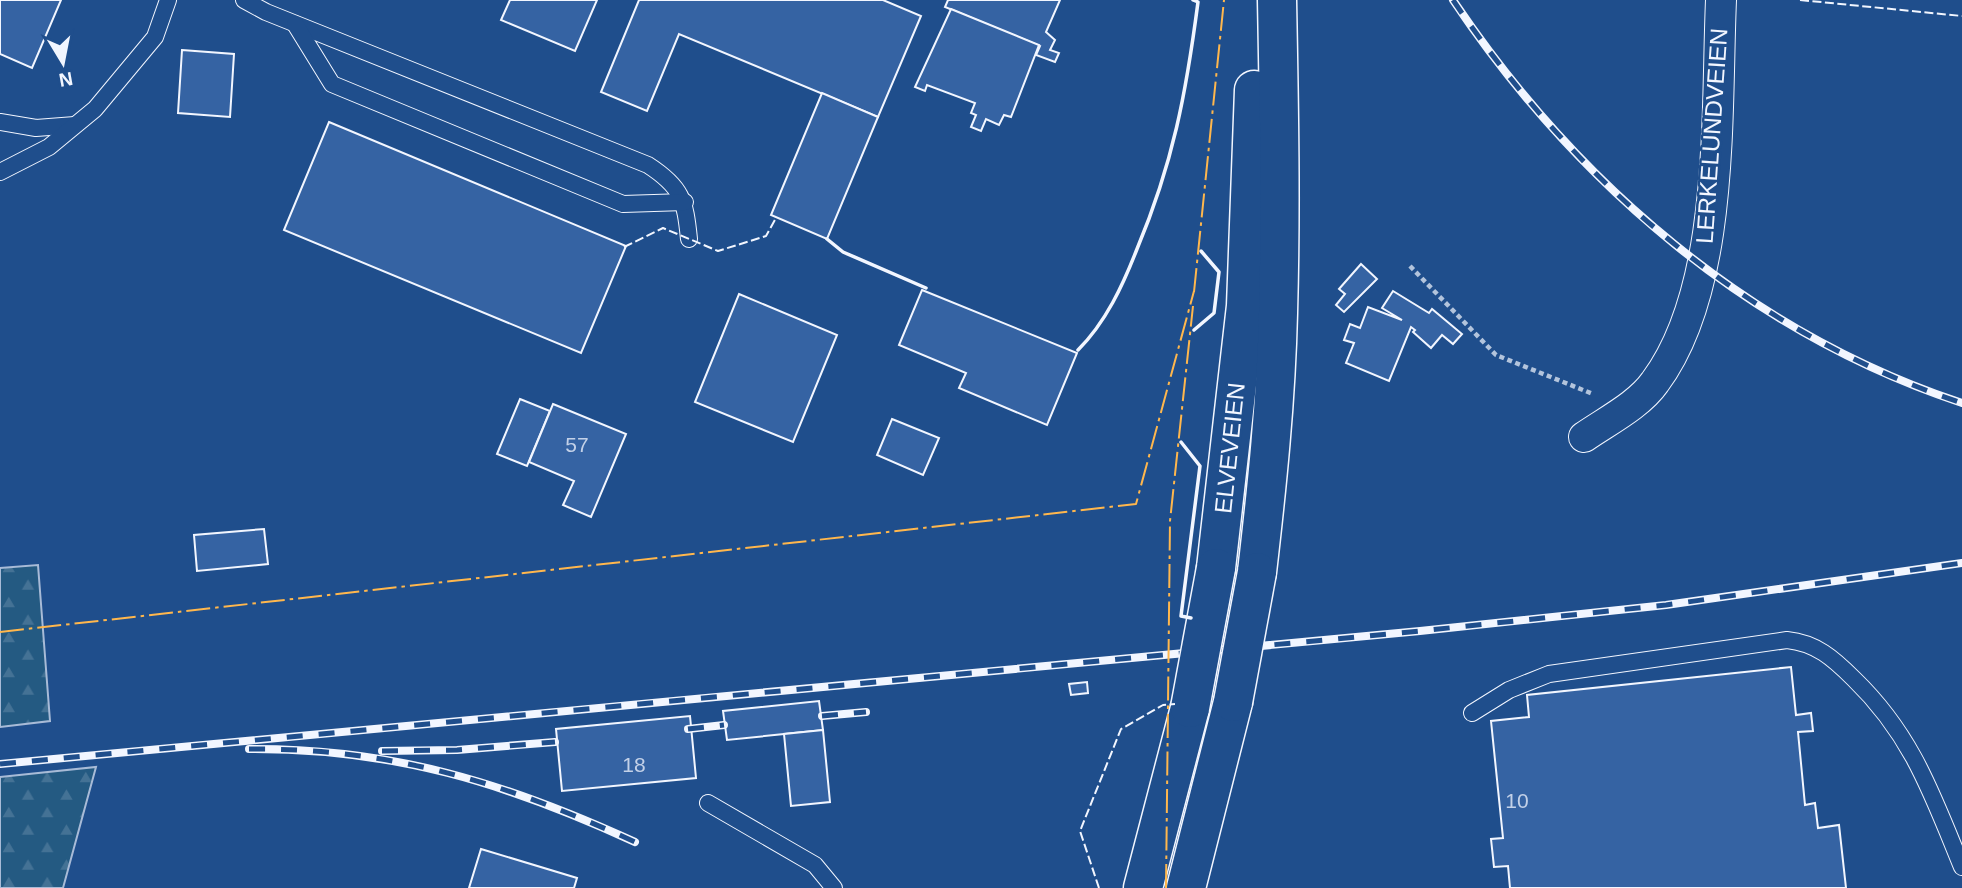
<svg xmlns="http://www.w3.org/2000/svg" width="1962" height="888" viewBox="0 0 1962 888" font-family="Arial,sans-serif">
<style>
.forest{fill:url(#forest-firs);stroke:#a8bbd7;stroke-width:2}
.building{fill:#3563a3;stroke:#f2f6ff;stroke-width:2}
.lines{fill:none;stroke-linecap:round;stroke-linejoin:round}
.service-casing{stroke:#f2f6ff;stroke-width:18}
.minor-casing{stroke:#f2f6ff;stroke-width:32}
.trunk-casing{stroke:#f2f6ff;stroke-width:41}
.path{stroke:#b3c4dc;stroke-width:4.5;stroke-dasharray:5 3.5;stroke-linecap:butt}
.service{stroke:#1f4e8c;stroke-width:16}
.minor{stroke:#1f4e8c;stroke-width:30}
.trunk{stroke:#1f4e8c;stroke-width:38}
.rail-casing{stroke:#f2f6ff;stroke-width:8}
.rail{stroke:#1f4e8c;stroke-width:5;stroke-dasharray:16;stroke-linecap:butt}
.trunk-bridge-casing{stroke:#f2f6ff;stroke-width:41;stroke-linecap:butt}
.trunk-bridge{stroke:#1f4e8c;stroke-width:38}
.fence{stroke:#f2f6ff;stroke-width:2;stroke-dasharray:9 3.5;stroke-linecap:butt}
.wall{stroke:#f2f6ff;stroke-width:3.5}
.power{stroke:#ffb74d;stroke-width:2;stroke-dasharray:24 5 3.5 5;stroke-linecap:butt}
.labels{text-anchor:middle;stroke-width:5;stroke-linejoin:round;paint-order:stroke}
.number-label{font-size:21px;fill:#c3d1e8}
.street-label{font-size:24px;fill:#f2f6ff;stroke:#1f4e8c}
</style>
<defs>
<pattern id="forest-firs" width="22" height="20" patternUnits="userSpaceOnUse" patternTransform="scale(1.75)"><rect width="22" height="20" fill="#245a82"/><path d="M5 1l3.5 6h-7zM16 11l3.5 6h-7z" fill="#447295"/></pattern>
</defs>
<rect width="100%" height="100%" fill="#1f4e8c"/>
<g class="forest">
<polygon points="38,565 50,721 0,727 0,568"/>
<polygon points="96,767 63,888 0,888 0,777"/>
</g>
<g class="building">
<polygon points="0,0 61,0 32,68 0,54"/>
<polygon points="510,0 597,0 575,51 501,20"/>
<polygon points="639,0 883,0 921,16 878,117 679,34 647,111 601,92"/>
<polygon points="948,0 1060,0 1046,32 1055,40 1050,50 1059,53 1055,62 1036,55 1040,46 945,7"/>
<polygon points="951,9 1039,45 1011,117 1004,115 999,125 986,119 981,131 971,127 976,115 971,113 975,103 927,85 925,91 915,87"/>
<polygon points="182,50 234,54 230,117 178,113"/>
<polygon points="822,93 878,117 827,239 771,215"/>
<polygon points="329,122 626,246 581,353 284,230"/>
<polygon points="1361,264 1377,279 1344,312 1336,305 1345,294 1339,289"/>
<polygon points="922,290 1077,353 1047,425 959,388 966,373 899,345"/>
<polygon points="1393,291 1429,313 1432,309 1462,334 1453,344 1442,335 1431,348 1413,332 1415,330 1411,327 1389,381 1346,363 1354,343 1344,340 1350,324 1360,328 1368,307 1402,320 1382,308"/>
<polygon points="739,294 837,335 793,442 695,402"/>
<polygon points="520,399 550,411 527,466 497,454"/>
<polygon points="553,404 626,434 591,517 563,505 574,481 529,462"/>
<polygon points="892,419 939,438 923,475 877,455"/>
<polygon points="264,529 268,564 197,571 194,535"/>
<polygon points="1791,667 1796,715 1811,713 1813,731 1798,732 1805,805 1815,803 1818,828 1839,825 1846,888 1510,888 1508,866 1494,867 1491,839 1503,838 1491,721 1529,717 1527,695"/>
<polygon points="1087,682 1088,693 1071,695 1069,684"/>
<polygon points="819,701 823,730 727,740 723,711"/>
<polygon points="690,716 696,778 562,791 556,729"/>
<polygon points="823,730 830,802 791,806 784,734"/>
<polygon points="481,849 577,878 574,888 469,888"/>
</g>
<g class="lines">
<g class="service-casing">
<g id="service">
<path d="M244,0L266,12L648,165C682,187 685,200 689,239"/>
<polyline points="295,24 332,84 623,204 685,202"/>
<polyline points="0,122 36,128 75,125"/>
<polyline points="0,172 49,147 95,109 155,37 168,0"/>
<path d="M1472,713L1509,690L1549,674L1787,640C1816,643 1833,658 1854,679C1912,735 1932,794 1962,867"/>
<polyline points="708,803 815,865 834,888"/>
</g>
</g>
<g class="minor-casing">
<path id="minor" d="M1584,437C1607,421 1639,405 1655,382C1725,288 1716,114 1721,0"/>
</g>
<g class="trunk-casing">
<g id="trunk">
<polyline points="1216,568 1246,306 1254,90"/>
<path d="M1257,572C1267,486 1276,400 1278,313C1281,209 1279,104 1277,0"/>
<polyline points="1143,888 1190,708"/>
<polyline points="1186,888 1233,702"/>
</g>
</g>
<polyline class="path" points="1410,266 1496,355 1593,394"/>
<use href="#service" class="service"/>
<use href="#minor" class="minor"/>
<use href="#trunk" class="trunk"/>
<g class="rail-casing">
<g id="rail">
<path d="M1453,0C1576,183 1750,333 1962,403"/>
<polyline points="822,716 866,712"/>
<polyline points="688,729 724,725"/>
<path d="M249,749C393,748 506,783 635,842"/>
<polyline points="382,751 457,750 555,742"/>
<polyline points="0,764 1420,631 1666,605 1962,563"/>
</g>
</g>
<use href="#rail" class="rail"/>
<g class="trunk-bridge-casing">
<g id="trunk-bridge">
<polyline points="1233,702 1257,572"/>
<polyline points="1190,708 1216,568"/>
</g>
</g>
<use href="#trunk-bridge" class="trunk-bridge"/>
<g class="fence">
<polyline points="1800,0 1962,16"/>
<polyline points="624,247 663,228 718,251 766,236 776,218"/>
<polyline points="1099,888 1080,831 1121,729 1163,705 1175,704"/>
</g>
<g class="wall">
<polyline points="827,239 843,252 926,288"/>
<polyline points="1194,330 1214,313 1219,272 1201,251"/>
<path d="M1078,350C1106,322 1123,285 1137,249C1173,163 1186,94 1198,2L1193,0"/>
<polyline points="1181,442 1200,466 1181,616 1191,618"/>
</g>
<g class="power">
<polyline points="1194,292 1224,0"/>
<polyline points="0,632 1136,504 1194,291"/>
<polyline points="1166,888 1170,521 1193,306"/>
</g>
</g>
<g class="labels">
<g class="number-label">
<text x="577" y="452">57</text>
<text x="634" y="772">18</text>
<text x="1517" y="808">10</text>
</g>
<g class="street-label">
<text transform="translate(1712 136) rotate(-86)" y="8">LERKELUNDVEIEN</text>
<text transform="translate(1230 448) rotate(-84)" y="8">ELVEVEIEN</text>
</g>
</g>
<g transform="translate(63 63) rotate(170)" stroke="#1f4e8c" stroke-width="5" paint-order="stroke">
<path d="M0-5L12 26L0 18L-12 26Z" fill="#f2f6ff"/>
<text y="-10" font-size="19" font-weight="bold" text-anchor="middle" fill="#f2f6ff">N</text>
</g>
</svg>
